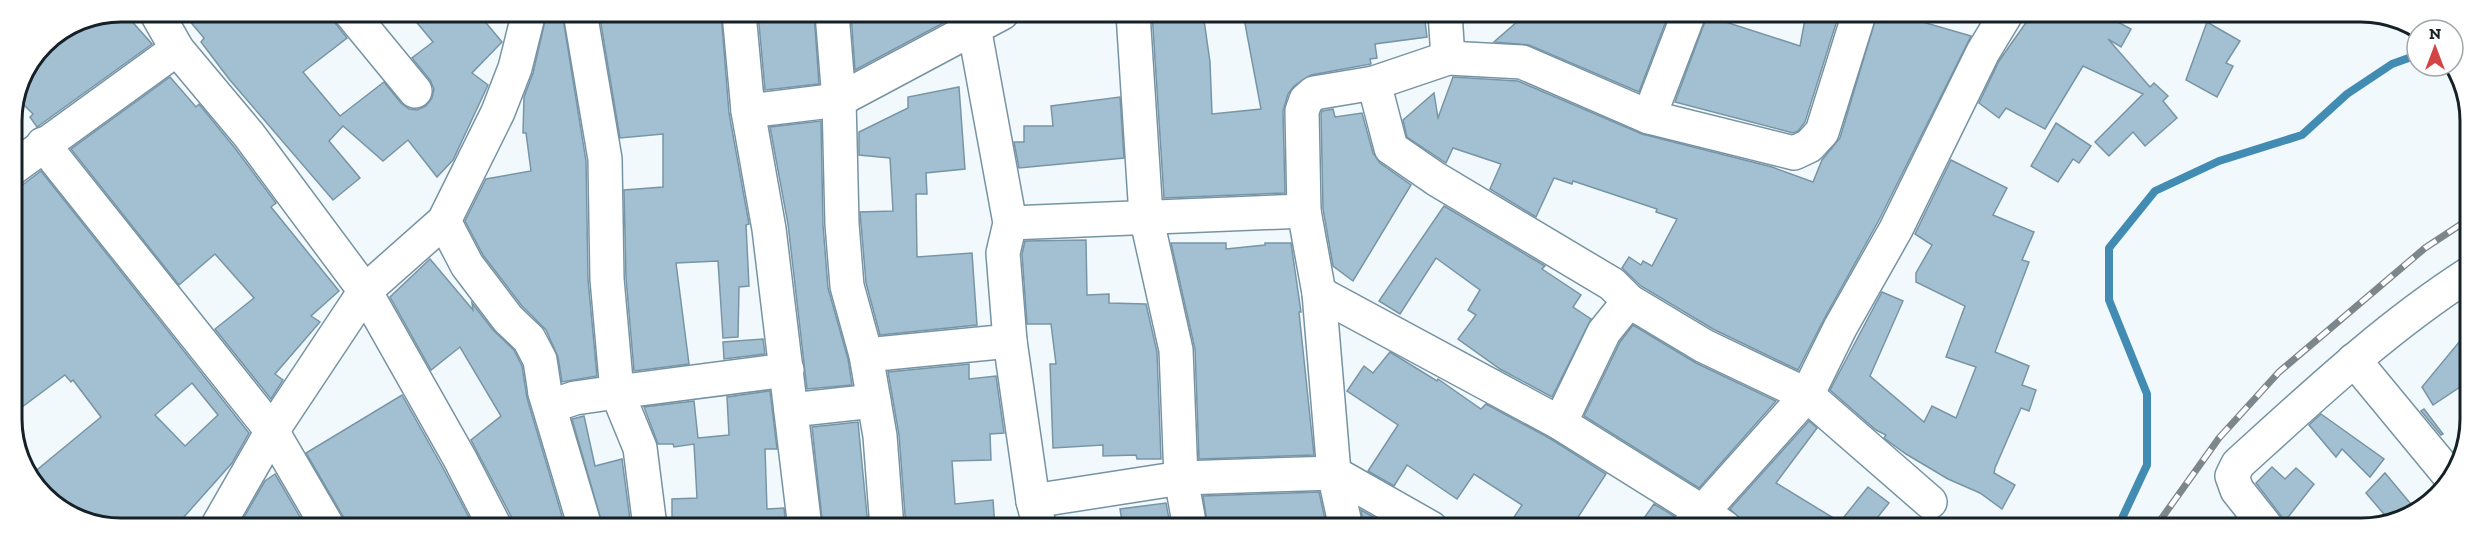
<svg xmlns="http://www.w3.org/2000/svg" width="2483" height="541" viewBox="0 0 2483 541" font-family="'Zilla Slab',serif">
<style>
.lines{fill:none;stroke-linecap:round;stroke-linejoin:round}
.stream{stroke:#428cb3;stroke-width:8}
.building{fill:#a2c0d2;stroke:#7895a6;stroke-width:1.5;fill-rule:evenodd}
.minor-casing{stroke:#7693a4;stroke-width:36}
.minor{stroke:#fff;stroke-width:33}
.rail-casing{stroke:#7d868b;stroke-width:7}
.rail{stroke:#fff;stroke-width:4.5;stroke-dasharray:14;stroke-linecap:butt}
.rim{fill:none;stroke:#152127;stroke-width:3}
</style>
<rect width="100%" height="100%" fill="#f2f9fc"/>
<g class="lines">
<polyline class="stream" points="2117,529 2147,465 2147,394 2109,300 2109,248 2155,191 2219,161 2302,135 2347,94 2392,64 2417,55"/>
</g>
<g class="building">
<polygon points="182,12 332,12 335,23 347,38 303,72 340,116 384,82 401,103 409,109 417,110 426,106 432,98 434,89 430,80 412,58 433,42 408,12 477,12 502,42 472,73 488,85 453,160 437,177 408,140 383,161 343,126 329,141 360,178 333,200 229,79 201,42 204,38"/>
<polygon points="547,12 562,12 586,161 588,279 597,376 562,382 558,357 546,330 522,306 483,255 465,221 486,179 531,171 526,133 523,133 524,97 533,73"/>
<polygon points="599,12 721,13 729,113 749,224 746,225 749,286 739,287 738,337 723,338 718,261 676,263 689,364 634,371 626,278 624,190 663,187 663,134 620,138"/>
<polygon points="118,13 124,20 128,17 152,44 37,127 30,117 33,114 19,100 42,48 80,20"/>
<polygon points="758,13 814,13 819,84 765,90"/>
<polygon points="851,13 962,13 855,70"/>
<polygon points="1152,13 1203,13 1210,62 1212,114 1261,109 1243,13 1424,13 1427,37 1375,44 1377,58 1370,59 1371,64 1311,75 1294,86 1288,94 1283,111 1285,193 1164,198"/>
<polygon points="1527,13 1669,13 1639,92 1529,45 1494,42"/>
<polygon points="1806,14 1839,14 1805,122 1798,131 1793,133 1675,102 1707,16 1800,46"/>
<polygon points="1877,14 1895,14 1971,36 1879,220 1824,319 1798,370 1713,329 1641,286 1622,268 1629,257 1641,265 1643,261 1652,266 1677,219 1656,212 1657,209 1573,181 1572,184 1554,178 1536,217 1490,189 1501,164 1453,148 1446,163 1407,137 1403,120 1434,93 1438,118 1453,77 1518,81 1642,134 1772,167 1813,182 1822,160 1840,138"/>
<polygon points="2032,14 2103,14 2131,29 2121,47 2108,39 2150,87 2154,83 2168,96 2163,101 2177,118 2145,146 2133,132 2109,156 2095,142 2143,94 2083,66 2045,129 2006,108 1999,118 1979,103 1999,61"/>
<polygon points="2207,22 2240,41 2226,63 2233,66 2217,97 2186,80"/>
<polygon points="170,77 196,107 199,104 234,147 276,203 271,207 339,291 311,316 320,322 275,374 283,380 271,399 215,329 254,298 215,254 179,285 71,149"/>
<polygon points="959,87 965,169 926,173 927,194 916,194 917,257 972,253 977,325 880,335 866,283 860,212 893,211 890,158 859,155 859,132 908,108 908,97"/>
<polygon points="1120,97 1124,158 1019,168 1014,142 1024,142 1024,126 1053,126 1051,106"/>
<polygon points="1333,109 1335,117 1362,113 1373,153 1380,163 1411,185 1353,281 1333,266 1323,209 1321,114 1322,111"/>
<polygon points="821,121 823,225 828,288 848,359 852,385 807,389 788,224 770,127"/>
<polygon points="2056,123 2091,146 2079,163 2073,159 2058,182 2031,166"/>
<polygon points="1951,160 2007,188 1993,215 2034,232 2022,260 2029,262 1995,352 2029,366 2022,385 2036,390 2029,411 2021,408 1995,468 1994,473 2015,485 2002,509 1980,493 1948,479 1906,454 1884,438 1886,435 1876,430 1830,390 1882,292 1903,301 1870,376 1924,422 1932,406 1956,418 1976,367 1946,357 1965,306 1916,282 1916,273 1932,245 1915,234"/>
<path d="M41,171L249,433L232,463L175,527H101L44,497L32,474L101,417L73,380L71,382L65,375L14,413L13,192ZM192,383L218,415L185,446L155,415Z"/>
<polygon points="1444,206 1545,266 1542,269 1581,295 1573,307 1591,319 1552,397 1500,369 1458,339 1476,315 1468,310 1480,290 1436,258 1400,314 1379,301"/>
<polygon points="1086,240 1087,295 1109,294 1109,303 1146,304 1157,352 1161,459 1137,459 1136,455 1103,456 1103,445 1053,448 1050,364 1056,364 1051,324 1027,324 1022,254 1025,241"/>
<polygon points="1171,243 1226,243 1226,249 1265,245 1265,243 1291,243 1301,312 1299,312 1314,455 1199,459 1195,349"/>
<polygon points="430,259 473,310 472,303 493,330 514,350 522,366 527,398 562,516 547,527 514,527 512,518 471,440 501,416 460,347 431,370 390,297"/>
<polygon points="1633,325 1696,363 1776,401 1699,488 1584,416 1620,342"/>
<polygon points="2469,330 2469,381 2433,405 2422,387"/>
<polygon points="763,339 765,354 724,359 723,342"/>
<polygon points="1390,352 1437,381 1438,379 1481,409 1486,404 1551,439 1606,474 1571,528 1507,528 1522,505 1474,474 1457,499 1407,465 1394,486 1368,471 1398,425 1347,391 1364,366 1373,373"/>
<polygon points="969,364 969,379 996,376 1004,433 990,434 991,460 952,461 955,504 993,500 995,528 906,528 899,435 888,372"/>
<polygon points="770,391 777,449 765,449 767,509 784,508 786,528 672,527 672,499 697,498 694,444 674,447 673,444 658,444 644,407 694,401 698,438 729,435 727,397"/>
<polygon points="402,395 443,468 474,527 347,527 344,518 306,453"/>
<polygon points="2424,409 2443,434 2441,435 2421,411"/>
<polygon points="2321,414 2384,459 2370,477 2342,449 2336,457 2309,425"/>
<polygon points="584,416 595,466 622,459 631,527 603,527 572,419"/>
<polygon points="1809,421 1817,428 1776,483 1840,522 1868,487 1889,503 1869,528 1749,528 1730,509"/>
<polygon points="858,422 868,526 823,528 812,427"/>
<polygon points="2272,467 2285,479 2296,468 2314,484 2285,521 2256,483"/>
<polygon points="2385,473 2415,509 2389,520 2366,493"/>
<polygon points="275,474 306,527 243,527 240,524 265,481"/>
<polygon points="1319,492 1327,528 1208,528 1203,496"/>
<polygon points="1166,503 1170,524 1153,528 1123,528 1120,509"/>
<polygon points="1654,504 1674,516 1670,528 1637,528"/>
<polygon points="1361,510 1393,528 1364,528"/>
</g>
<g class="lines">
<g class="minor-casing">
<g id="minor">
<polyline points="156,12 177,49 249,135 365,291 460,459 495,527"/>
<polyline points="350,12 415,91"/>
<polyline points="580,12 605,159 607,279 617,392 640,448 650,527"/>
<polyline points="739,13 748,111 769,229 805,528"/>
<polyline points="832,13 839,100 842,224 847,286 866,355 880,436 887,528"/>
<polyline points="1133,13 1146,216 1176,350 1181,478 1190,528"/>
<polyline points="1445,13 1448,58"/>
<polyline points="974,27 1010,223 1003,253 1010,341 1033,501 1040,528"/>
<polyline points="1374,83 1391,148 1436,179 1612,284 1629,301 1704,346 1807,395 1930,502"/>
<polyline points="748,111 839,100 1002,13"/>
<polyline points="1649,117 1689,13"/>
<polyline points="43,144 272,431 328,527"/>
<polyline points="13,168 177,49"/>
<polyline points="444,221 467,265 508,319 529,339 540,360 545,393 585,527"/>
<polyline points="1010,223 1304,211"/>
<polyline points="1319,293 1560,423 1704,513 1725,528"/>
<polyline points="866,355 1010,341"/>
<polyline points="2354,360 2449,475"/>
<polyline points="545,393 551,406 575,398 617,392 787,370"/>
<polyline points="791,410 874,401"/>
<polyline points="1560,423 1604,332 1629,301"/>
<polyline points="1033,501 1181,478 1334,473 1431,528"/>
<polyline points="217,527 272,431 365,291 444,221 498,112 515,68 529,12"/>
<polyline points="1346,528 1334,473 1319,293 1304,211 1302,111 1306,100 1314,93 1374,83 1448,58 1522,62 1649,117 1794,153 1809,146 1822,132 1859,14"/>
<polyline points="1688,528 1807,395 1840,328 1896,229 1983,52 2006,14"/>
<path d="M2268,529L2237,490L2232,476L2238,464C2312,397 2385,328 2469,274"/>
</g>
</g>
<use href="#minor" class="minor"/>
<g class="rail-casing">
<polyline id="rail" points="2154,529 2219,438 2279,372 2425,248 2469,219"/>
</g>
<use href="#rail" class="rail"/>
</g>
<path d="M0 0H2483V541H0ZM121 22H2361A99 99 0 0 1 2460 121V419A99 99 0 0 1 2361 518H121A99 99 0 0 1 22 419V121A99 99 0 0 1 121 22Z" fill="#fff" fill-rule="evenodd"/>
<path class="rim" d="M121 22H2361A99 99 0 0 1 2460 121V419A99 99 0 0 1 2361 518H121A99 99 0 0 1 22 419V121A99 99 0 0 1 121 22Z"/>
<g transform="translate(2435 48)"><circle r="28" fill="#ffffff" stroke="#a1a6a9" stroke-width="1.5"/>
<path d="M0-4.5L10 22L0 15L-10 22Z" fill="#d44445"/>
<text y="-9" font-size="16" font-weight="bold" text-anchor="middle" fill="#152127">N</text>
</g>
</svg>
